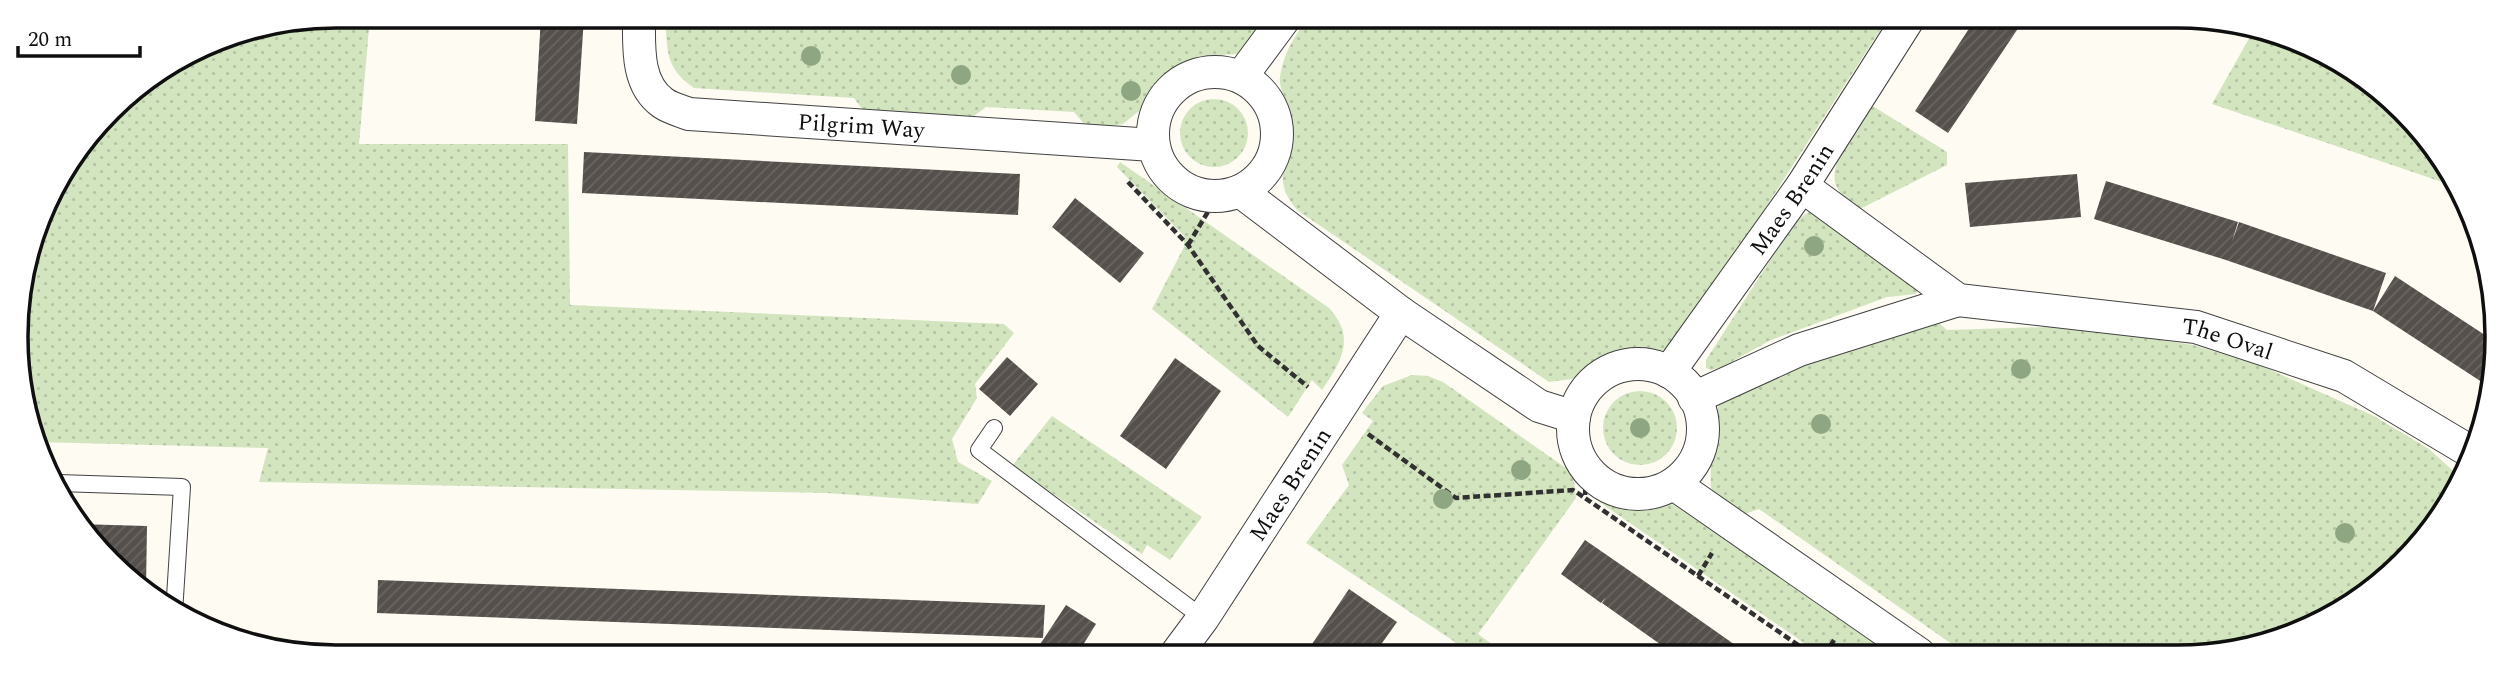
<svg xmlns="http://www.w3.org/2000/svg" width="2513" height="673" viewBox="0 0 2513 673" font-family="Spectral,serif">
<style>
.green{fill:url(#green-dots)}
.building{fill:url(#building-hatch)}
.lines{fill:none;stroke-linecap:round;stroke-linejoin:round}
.lane-casing{stroke:#424242;stroke-width:18}
.street-casing{stroke:#424242;stroke-width:34}
.path{stroke:#313131;stroke-width:4.5;stroke-dasharray:7 3.5;stroke-linecap:butt}
.lane{stroke:#fff;stroke-width:16}
.street{stroke:#fff;stroke-width:32}
.tree{fill:#8ea682}
.labels{text-anchor:middle;stroke-width:7;stroke-linejoin:round;paint-order:stroke}
.street-label{font-size:23px;fill:#0f0f0f;stroke:#fff}
.rim{fill:none;stroke:#0f0f0f;stroke-width:3.5}
</style>
<defs>
<pattern id="green-dots" width="8" height="8" patternUnits="userSpaceOnUse" patternTransform="scale(1.75)"><rect width="8" height="8" fill="#d3e5bf"/><path d="M2 2h.1M6 6h.1" fill="none" stroke="#b4c3a3" stroke-width="1.8" stroke-linecap="round"/></pattern>
<pattern id="building-hatch" width="6" height="6" patternUnits="userSpaceOnUse" patternTransform="scale(1.75)"><rect width="6" height="6" fill="#56504c"/><path d="M-1 1l2-2M0 6l6-6M5 7l2-2" fill="none" stroke="#696561"/></pattern>
</defs>
<rect width="100%" height="100%" fill="#fdfbf2"/>
<g class="green">
<polygon points="336,16 370,16 359,144 568,144 570,305 1004,324 1014,333 975,384 977,398 952,439 958,462 992,481 978,504 827,493 259,482 268,448 38,442 27,420 16,315 49,194 125,96 214,40"/>
<path d="M665,17L1268,19L1249,46L1237,54L1200,56L1163,75L1139,111L1123,124L1099,128L1085,125L1074,112L986,107L974,116L866,114L854,98L694,88C664,67 668,50 665,17Z"/>
<path d="M1307,19L1886,21L1682,337L1663,350L1630,349L1604,359L1572,379L1549,382L1297,210C1266,174 1296,156 1291,118C1290,104 1278,90 1280,77C1283,54 1294,37 1307,19Z"/>
<polygon points="2255,28 2354,70 2443,158 2454,186 2212,104"/>
<circle cx="1214" cy="133" r="34"/>
<path d="M1871,105L1947,152V165L1858,210C1850,203 1840,195 1836,185C1827,163 1859,124 1871,105Z"/>
<path d="M1120,162L1329,308C1356,337 1342,361 1322,390L1312,380L1288,417L1152,309L1184,247V236L1117,167Z"/>
<polygon points="1811,211 1918,288 1916,294 1887,297 1771,340 1722,367 1711,370 1706,368 1706,360 1796,220"/>
<path d="M1934,319L1947,330L2077,326L2193,345L2259,365L2374,416L2429,449L2461,478L2454,497L2403,564L2318,624L2218,655L1966,654L1759,509L1739,516C1728,509 1718,504 1712,491C1708,480 1714,410 1721,400C1727,393 1741,388 1749,384Z"/>
<polygon points="1412,375 1428,376 1443,382 1573,473 1576,498 1478,634 1504,653 1449,653 1455,642 1306,543 1349,485 1342,465 1373,421 1362,413 1383,386"/>
<circle cx="1640" cy="428" r="37"/>
<polygon points="1052,416 1202,517 1170,560 1147,545 1142,554 1012,466"/>
<path d="M1603,496C1624,507 1643,506 1665,499L1891,654H1820L1598,501Z"/>
</g>
<g class="building">
<polygon points="541,16 584,17 577,124 535,121"/>
<polygon points="1974,21 2023,21 1948,133 1915,111"/>
<polygon points="584,152 1020,174 1018,215 582,193"/>
<polygon points="2077,174 2081,217 1970,227 1965,183"/>
<polygon points="2106,181 2238,222 2232,242 2239,222 2386,273 2373,311 2226,260 2094,219"/>
<polygon points="1075,198 1144,253 1120,283 1052,227"/>
<polygon points="2395,276 2491,339 2491,388 2373,311"/>
<polygon points="1007,357 1038,384 1010,416 979,389"/>
<polygon points="1175,358 1221,391 1166,469 1120,436"/>
<polygon points="78,524 147,526 146,588 82,532"/>
<polygon points="1585,540 1627,569 1748,654 1674,654 1602,603 1606,597 1601,603 1561,574"/>
<polygon points="378,580 1045,605 1043,638 377,613"/>
<polygon points="1349,589 1397,622 1375,653 1306,653"/>
<polygon points="1066,605 1096,624 1078,653 1043,652 1037,649"/>
</g>
<g class="lines">
<g class="lane-casing">
<g id="lane">
<polyline points="994,428 979,450 1203,618"/>
<polyline points="58,483 182,487 174,613"/>
</g>
</g>
<g class="street-casing">
<g id="street">
<path id="s1" d="M639,17C639,46 636,84 663,103C670,108 681,111 689,114L1153,145"/>
<circle cx="1215" cy="134" r="62"/>
<polyline points="1241,77 1284,19"/>
<path id="s2" d="M1802,186L1958,300L2196,327L2344,376L2471,452"/>
<polyline points="1401,313 1539,406 1574,417"/>
<circle cx="1638" cy="429" r="65"/>
<path id="s3" d="M1669,372L1802,186L1907,21"/>
<polyline points="1694,398 1799,350 1958,300"/>
<polyline points="1674,484 1919,654"/>
<path id="s4" d="M1177,653L1203,618L1401,313L1240,191"/>
</g>
</g>
<g class="path">
<polyline points="1128,182 1188,245 1258,346 1308,387"/>
<polyline points="1188,245 1209,210"/>
<polyline points="1368,434 1456,498 1573,490 1585,498"/>
<polyline points="1586,467 1585,498 1811,654"/>
<polyline points="1698,576 1712,553"/>
<polyline points="1825,654 1834,640"/>
</g>
<use href="#lane" class="lane"/>
<use href="#street" class="street"/>
</g>
<g class="tree">
<circle cx="811" cy="56" r="10"/>
<circle cx="961" cy="75" r="10"/>
<circle cx="1131" cy="91" r="10"/>
<circle cx="1814" cy="246" r="10"/>
<circle cx="2021" cy="369" r="10"/>
<circle cx="1821" cy="424" r="10"/>
<circle cx="1640" cy="428" r="10"/>
<circle cx="1521" cy="470" r="10"/>
<circle cx="1443" cy="499" r="10"/>
<circle cx="2345" cy="533" r="10"/>
</g>
<g class="labels">
<g class="street-label">
<text dy="8" stroke="none"><textPath href="#s1" startOffset="294">Pilgrim Way</textPath></text>
<text dy="8" stroke="none"><textPath href="#s3" startOffset="212">Maes Brenin</textPath></text>
<text dy="8" stroke="none"><textPath href="#s2" startOffset="466">The Oval</textPath></text>
<text dy="8" stroke="none"><textPath href="#s4" startOffset="203">Maes Brenin</textPath></text>
</g>
</g>
<path d="M0 0H2513V673H0ZM336 28H2177A308 308 0 0 1 2485 336V337A308 308 0 0 1 2177 645H336A308 308 0 0 1 28 337V336A308 308 0 0 1 336 28Z" fill="#fff" fill-rule="evenodd"/>
<path class="rim" d="M336 28H2177A308 308 0 0 1 2485 336V337A308 308 0 0 1 2177 645H336A308 308 0 0 1 28 337V336A308 308 0 0 1 336 28Z"/>
<path d="M18 46v10h122v-10" fill="none" stroke="#0f0f0f" stroke-width="3.5"/>
<text x="28" y="46" font-size="21" fill="#0f0f0f" stroke="#ffffff" stroke-width="5" paint-order="stroke">20 m</text>
</svg>
